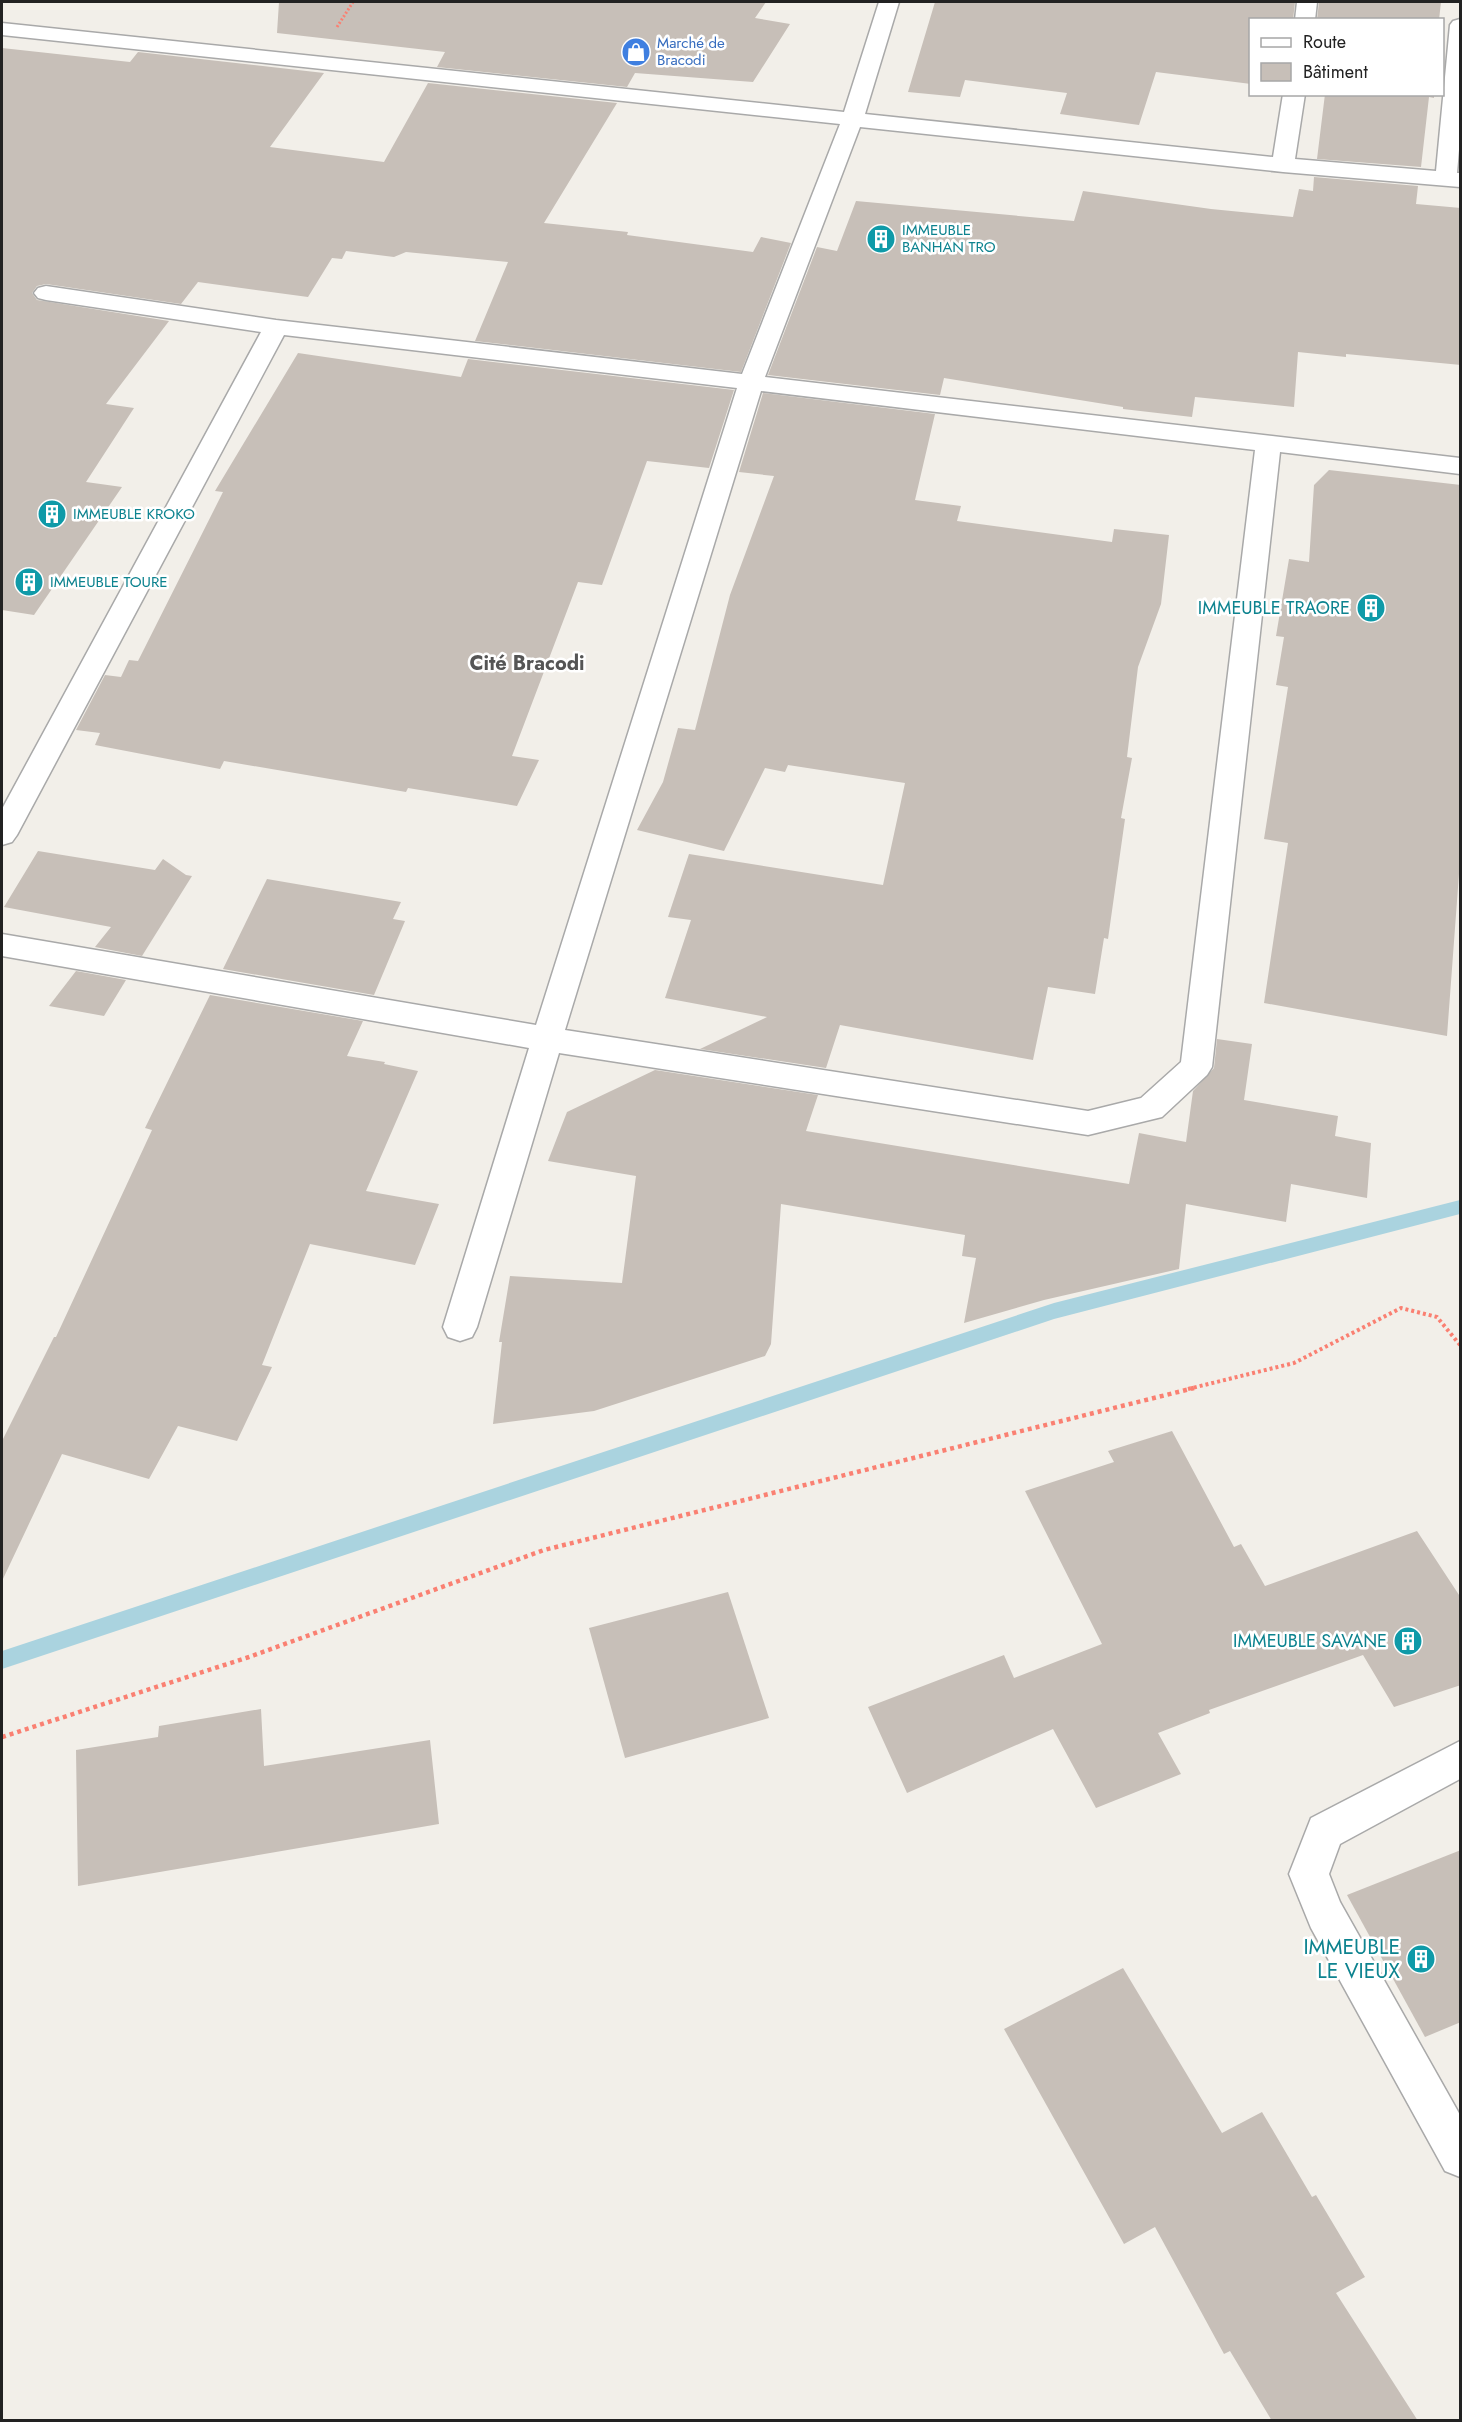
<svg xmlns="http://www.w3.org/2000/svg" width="1462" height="2422" viewBox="0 0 1462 2422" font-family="Jost,sans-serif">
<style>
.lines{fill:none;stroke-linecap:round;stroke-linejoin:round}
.stream{fill:#aad3df;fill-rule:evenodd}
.building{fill:#c7bfb8}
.minor-casing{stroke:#a9a9a9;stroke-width:3}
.path-far2{stroke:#fa8072;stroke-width:3;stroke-dasharray:2 2;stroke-linecap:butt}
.path-far1{stroke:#fa8072;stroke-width:4;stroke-dasharray:3 3;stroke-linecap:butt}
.path{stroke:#fa8072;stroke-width:4.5;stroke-dasharray:4 4;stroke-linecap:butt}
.minor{fill:#fff;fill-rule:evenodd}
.labels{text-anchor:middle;stroke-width:5;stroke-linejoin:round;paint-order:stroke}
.far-shop-label{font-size:15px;fill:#366cbe;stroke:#fff;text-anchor:start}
.far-culture-label{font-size:15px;fill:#0d838f;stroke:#fff;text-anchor:start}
.culture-label{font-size:18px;fill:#0d838f;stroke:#fff;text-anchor:end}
.neighbourhood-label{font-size:20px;font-weight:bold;fill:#555;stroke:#fff}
.near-culture-label{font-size:21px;fill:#0d838f;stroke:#fff;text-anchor:end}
</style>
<rect width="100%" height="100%" fill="#f2efe9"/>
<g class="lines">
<polygon class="stream" points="1460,1200 1460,1214 1054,1319 2,1669 2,1651 1054,1303"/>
</g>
<g class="building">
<polygon points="279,2 766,2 755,18 790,24 753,82 635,73 627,87 437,67 445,52 277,33"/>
<polygon points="935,2 1295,2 1293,20 1251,20 1251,84 1156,72 1139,125 1060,114 1067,93 965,80 960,97 908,92"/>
<polygon points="1319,2 1441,2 1439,20 1317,20"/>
<polygon points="2,48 130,62 138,52 324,73 270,147 384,162 428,83 617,103 544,223 628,232 627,235 753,252 761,237 791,243 741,372 475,341 508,262 406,252 394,257 346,251 342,259 332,258 308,297 198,282 181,304 46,284 37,286 32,293 37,300 169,321 106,404 134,408 86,482 122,487 34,615 2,610"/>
<polygon points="1325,94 1434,94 1434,98 1429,97 1421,167 1317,159"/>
<polygon points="1314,177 1418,186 1416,204 1461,208 1461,365 1346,354 1346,357 1298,352 1294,407 1195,397 1192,417 1123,409 1123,407 944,378 940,395 768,375 817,247 837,251 856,201 1074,221 1083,191 1211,209 1293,217 1299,189 1313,191"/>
<polygon points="298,353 461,377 468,359 734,390 709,468 647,461 602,585 578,582 512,756 539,760 517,806 408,788 406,792 224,761 220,769 95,745 100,733 76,730 105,675 121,677 129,660 138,661 223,492 215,491"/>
<polygon points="763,393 935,414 915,500 961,506 957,521 1112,542 1114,529 1169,535 1161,604 1138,667 1127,757 1132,758 1121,818 1125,819 1108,939 1104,938 1095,994 1048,987 1033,1060 840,1025 826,1068 700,1049 767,1017 665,998 691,920 668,917 689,854 883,885 905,783 788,765 785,772 765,768 724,851 637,830 663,782 678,728 695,730 730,595 774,476 739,472"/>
<polygon points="1329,470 1461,485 1461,847 1447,1036 1264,1003 1288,843 1264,839 1288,687 1276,685 1284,637 1276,636 1289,559 1309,562 1314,485"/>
<polygon points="38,851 155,870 163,859 186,875 192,876 142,956 95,947 111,927 4,907"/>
<polygon points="267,879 401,902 393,919 405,921 374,995 223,969"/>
<polygon points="76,971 126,980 104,1016 49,1006"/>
<polygon points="210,995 363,1021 347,1056 385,1062 384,1064 418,1071 366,1191 439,1204 415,1265 310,1244 262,1365 272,1367 237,1441 178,1426 149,1479 62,1454 2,1581 2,1441 54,1337 56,1337 152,1130 145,1128"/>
<polygon points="1217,1039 1252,1044 1244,1100 1338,1116 1335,1136 1371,1143 1367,1198 1291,1184 1286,1222 1186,1204 1179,1269 1044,1300 964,1323 976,1258 962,1256 965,1235 781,1204 771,1344 765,1356 594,1411 493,1424 502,1342 499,1342 510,1276 622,1283 636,1176 548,1161 567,1112 655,1070 818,1095 806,1131 1129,1184 1139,1133 1186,1142 1193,1091 1214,1068"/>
<polygon points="1172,1431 1234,1547 1241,1544 1265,1586 1417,1531 1461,1598 1461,1685 1394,1707 1363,1655 1209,1710 1210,1713 1158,1733 1181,1774 1096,1808 1053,1729 907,1793 868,1707 1004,1655 1014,1678 1102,1644 1025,1491 1114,1462 1108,1451"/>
<polygon points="728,1592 769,1718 625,1758 589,1628"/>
<polygon points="261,1709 264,1766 430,1740 439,1824 78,1886 76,1750 158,1737 159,1726"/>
<polygon points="1461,1850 1461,2022 1425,2037 1347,1895"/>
<polygon points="1123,1968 1222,2133 1262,2112 1312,2197 1316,2195 1365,2277 1336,2293 1418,2421 1272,2421 1230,2351 1224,2354 1155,2227 1124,2244 1004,2029"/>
</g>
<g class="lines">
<g class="minor-casing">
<g id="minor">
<path d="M879,2H899L865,114L1273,157L1283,94H1305L1295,159L1436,171L1450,25L1453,21L1460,19V138L1457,173H1460V187L1283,172L860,127L765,377L1460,458V474L1280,452L1212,1067L1207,1075L1162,1117L1088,1135L559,1053L477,1327L472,1337L460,1341L448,1337L443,1327L529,1048L2,956V934L536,1025L737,388L284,335L17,835L12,842L2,845V809L261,332L46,300L38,298L34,293L38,288L46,286L276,320L742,374L840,124L2,35V23L844,112ZM761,391L1255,450L1181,1062L1141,1098L1088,1111L565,1030Z"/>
<polygon points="1297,2 1317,2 1315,20 1295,20"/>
<polygon points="1460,1741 1460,1779 1340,1844 1329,1874 1340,1902 1460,2115 1460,2177 1445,2171 1311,1928 1289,1874 1311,1818"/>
</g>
</g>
<polyline class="path-far2" points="337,27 353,2"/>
<polyline class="path-far1" points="1188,1389 1294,1363 1401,1308 1437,1317 1460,1345"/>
<polyline class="path" points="2,1737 249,1657 544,1550 1194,1388"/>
<use href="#minor" class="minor"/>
</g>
<defs>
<g id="shop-disc" transform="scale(1.5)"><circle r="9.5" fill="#3f7fe0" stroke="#fff"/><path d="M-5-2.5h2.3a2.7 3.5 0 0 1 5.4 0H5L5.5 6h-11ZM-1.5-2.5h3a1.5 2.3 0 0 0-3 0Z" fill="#fff"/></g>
<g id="building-disc" transform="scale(1.5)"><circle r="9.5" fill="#0f9aa8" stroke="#fff"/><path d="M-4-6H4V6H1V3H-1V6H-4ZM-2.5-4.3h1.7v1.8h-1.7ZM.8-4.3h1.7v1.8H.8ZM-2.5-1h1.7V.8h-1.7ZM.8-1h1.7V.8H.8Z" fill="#fff"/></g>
</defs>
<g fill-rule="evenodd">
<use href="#shop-disc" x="636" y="52"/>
<use href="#building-disc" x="881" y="239"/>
<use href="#building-disc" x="52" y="514"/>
<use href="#building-disc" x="29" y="582"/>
<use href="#building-disc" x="1371" y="608"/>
<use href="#building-disc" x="1408" y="1641"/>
<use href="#building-disc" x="1421" y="1959"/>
</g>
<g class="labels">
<g class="far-shop-label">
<text x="657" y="48">Marché de<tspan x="657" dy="17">Bracodi</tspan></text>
</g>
<g class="far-culture-label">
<text x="902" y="235">IMMEUBLE<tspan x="902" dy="17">BANHAN TRO</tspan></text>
<text x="73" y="519">IMMEUBLE KROKO</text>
<text x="50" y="587">IMMEUBLE TOURE</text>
</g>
<g class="culture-label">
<text x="1350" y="614">IMMEUBLE TRAORE</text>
<text x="1387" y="1647">IMMEUBLE SAVANE</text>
</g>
<g class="neighbourhood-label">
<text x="527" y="670">Cité Bracodi</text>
</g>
<g class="near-culture-label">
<text x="1400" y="1954">IMMEUBLE<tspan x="1400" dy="24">LE VIEUX</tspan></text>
</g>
</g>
<rect width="1462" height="2422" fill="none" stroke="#222222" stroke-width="6"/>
<rect x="1249" y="18" width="195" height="78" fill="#ffffff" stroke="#a7a7a7" stroke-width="1.5"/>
<rect x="1261" y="38" width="30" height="9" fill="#ffffff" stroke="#a7a7a7" stroke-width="1.5"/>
<text x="1303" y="48" font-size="18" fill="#222222">Route</text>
<rect x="1261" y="63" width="30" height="18" fill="#c7bfb8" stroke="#a7a7a7" stroke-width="1.5"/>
<text x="1303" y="78" font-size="18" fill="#222222">Bâtiment</text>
</svg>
